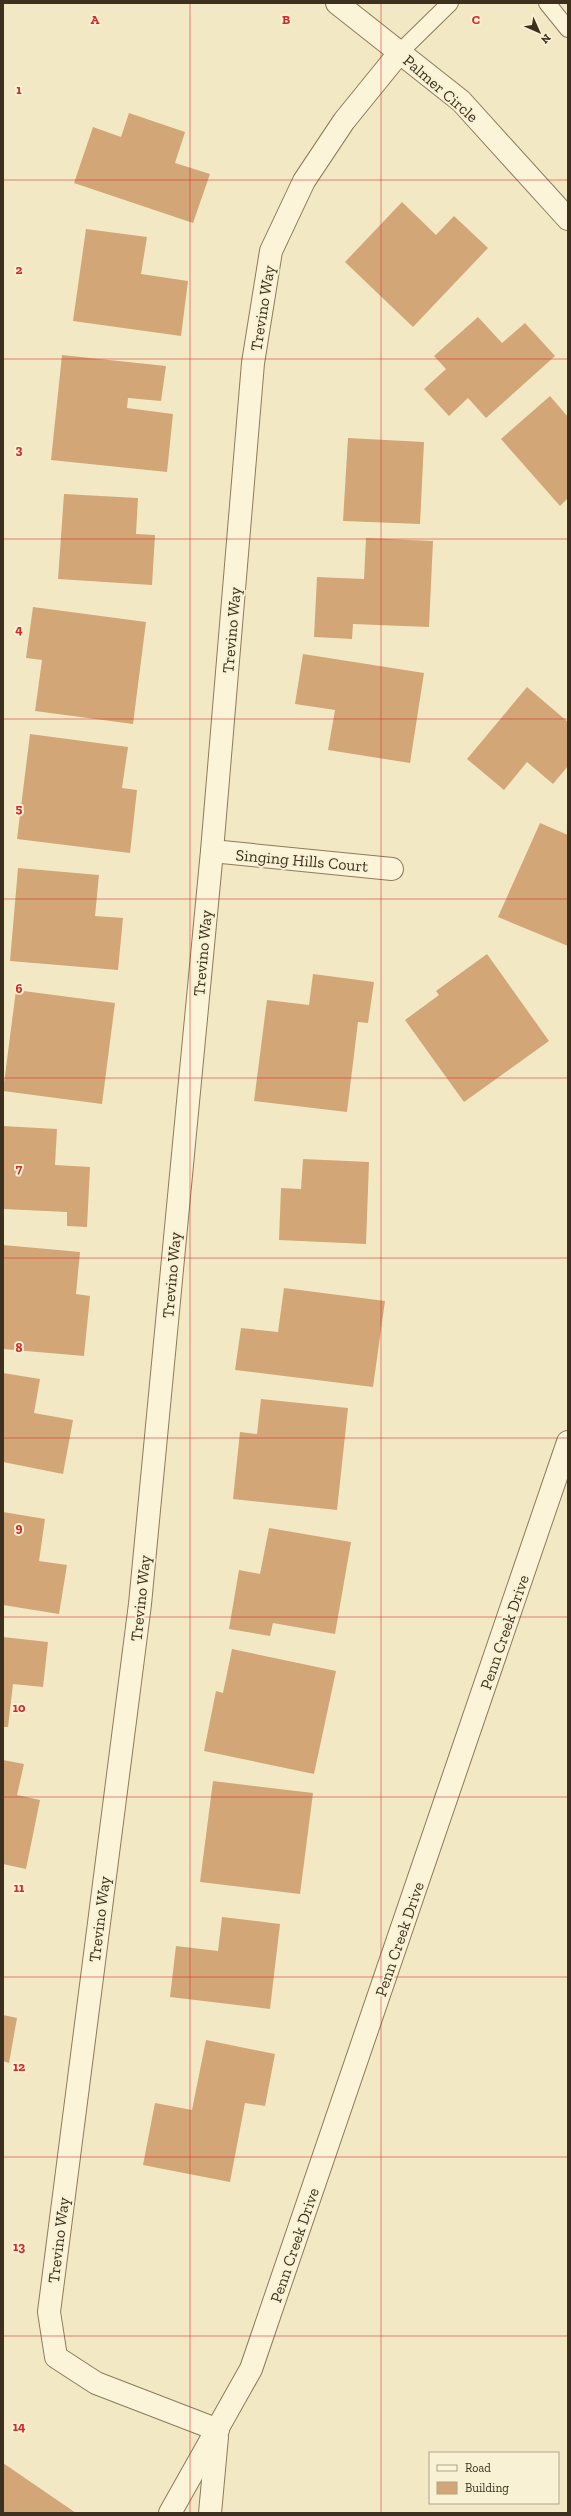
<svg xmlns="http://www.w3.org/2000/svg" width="571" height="2516" viewBox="0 0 571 2516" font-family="'Zilla Slab',serif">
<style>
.building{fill:#d3a677}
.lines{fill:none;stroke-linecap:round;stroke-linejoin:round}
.service-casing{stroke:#8e7a58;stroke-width:18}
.minor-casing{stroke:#8e7a58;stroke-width:24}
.service{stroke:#fbf4d8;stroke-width:16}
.minor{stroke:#fbf4d8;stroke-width:22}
.grid{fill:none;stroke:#d62828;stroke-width:1;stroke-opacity:0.55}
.labels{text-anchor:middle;stroke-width:4;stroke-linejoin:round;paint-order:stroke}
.street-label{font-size:16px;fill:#3d301e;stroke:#f8f1d4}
.grid-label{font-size:13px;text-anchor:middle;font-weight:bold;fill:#d62828;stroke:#f8f1d4;stroke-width:4;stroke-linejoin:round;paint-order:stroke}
</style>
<rect width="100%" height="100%" fill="#f2e9c4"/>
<g class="building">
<polygon points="129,113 185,132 175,163 210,174 193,223 74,183 93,127 121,137"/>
<polygon points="402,202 436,235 454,216 488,248 413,327 345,262"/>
<polygon points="86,229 147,237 141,274 188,281 181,336 73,321"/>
<polygon points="478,317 502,343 525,323 555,356 486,418 468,398 449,416 424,389 446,369 434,356"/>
<polygon points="62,355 166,366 161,401 128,398 127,408 173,414 167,472 51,460"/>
<polygon points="550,396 568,417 568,498 560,506 501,439"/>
<polygon points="348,438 424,442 420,524 343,521"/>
<polygon points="64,494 138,498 136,534 155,535 152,585 58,579"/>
<polygon points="366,538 433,541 429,627 353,624 352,639 314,637 317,577 364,579"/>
<polygon points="33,607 146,622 133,724 35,711 42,660 26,658"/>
<polygon points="303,654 424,673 410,763 328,750 335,710 295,704"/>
<polygon points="527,687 568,722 568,766 553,784 527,762 504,790 467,759"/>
<polygon points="30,734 128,747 122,788 137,790 130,853 17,839"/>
<polygon points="540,823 568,835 568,946 498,917"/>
<polygon points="18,868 99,875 95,916 123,918 118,970 10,961"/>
<polygon points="487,954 549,1041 464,1102 405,1020 439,995 436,991"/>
<polygon points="313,974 374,982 368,1023 358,1022 347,1112 254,1101 267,1000 309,1005"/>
<polygon points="16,990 115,1003 102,1104 3,1091"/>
<polygon points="3,1126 57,1129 55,1165 90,1167 87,1227 67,1226 67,1212 3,1209"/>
<polygon points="303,1159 369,1162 366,1244 279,1240 281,1188 301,1189"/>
<polygon points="3,1245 80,1252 76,1294 90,1296 84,1356 3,1349"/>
<polygon points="284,1288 385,1301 373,1387 235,1370 241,1328 278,1332"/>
<polygon points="3,1373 40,1379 34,1413 73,1420 63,1474 3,1462"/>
<polygon points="261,1399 348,1408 337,1510 233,1499 240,1432 257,1434"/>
<polygon points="3,1512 45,1519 39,1561 67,1565 59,1614 3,1605"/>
<polygon points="269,1528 351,1542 335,1634 273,1623 270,1636 229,1629 239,1570 260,1574"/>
<polygon points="3,1637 48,1642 43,1687 13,1684 8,1727 3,1727"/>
<polygon points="232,1649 336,1671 314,1774 204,1751 216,1691 223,1693"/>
<polygon points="3,1760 24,1764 17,1795 40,1800 26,1869 3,1864"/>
<polygon points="213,1781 313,1793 300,1894 200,1882"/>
<polygon points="222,1917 280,1924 270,2009 170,1997 176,1946 218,1951"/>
<polygon points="3,2015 17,2018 9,2063 3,2061"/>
<polygon points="206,2040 275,2054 265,2106 245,2103 230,2182 143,2165 155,2103 192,2110"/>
<polygon points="3,2463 76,2513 3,2513"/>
</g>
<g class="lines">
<g class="service-casing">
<g id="service">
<polyline points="547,3 568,29"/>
<polyline points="400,52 450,3"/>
</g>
</g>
<g class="minor-casing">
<g id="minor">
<polyline points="337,3 461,101 568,219"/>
<polyline points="212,851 392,869"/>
<polyline points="218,2430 96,2383 56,2357 49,2312 140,1604 212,851 253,363 271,251 304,181 344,121 400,52"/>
<polyline points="170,2513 251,2369 568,1442"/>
<polyline points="210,2513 217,2437"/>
</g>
</g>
<use href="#service" class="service"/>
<use href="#minor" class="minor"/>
</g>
<path class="grid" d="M190,3V2513M381,3V2513M3,180H568M3,359H568M3,539H568M3,719H568M3,899H568M3,1078H568M3,1258H568M3,1438H568M3,1617H568M3,1797H568M3,1977H568M3,2157H568M3,2336H568"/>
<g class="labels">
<g class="street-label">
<text transform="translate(441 88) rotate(41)" y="6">Palmer Circle</text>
<text transform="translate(262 308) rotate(-81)" y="6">Trevino Way</text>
<text transform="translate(231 630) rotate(-85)" y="6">Trevino Way</text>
<text transform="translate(302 860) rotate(5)" y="6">Singing Hills Court</text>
<text transform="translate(202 953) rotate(-85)" y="6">Trevino Way</text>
<text transform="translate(171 1275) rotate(-85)" y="6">Trevino Way</text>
<text transform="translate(140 1598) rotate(-84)" y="6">Trevino Way</text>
<text transform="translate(504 1632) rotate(-71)" y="6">Penn Creek Drive</text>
<text transform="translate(99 1919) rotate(-83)" y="6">Trevino Way</text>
<text transform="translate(399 1939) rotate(-71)" y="6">Penn Creek Drive</text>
<text transform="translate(58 2240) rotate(-83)" y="6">Trevino Way</text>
<text transform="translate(294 2245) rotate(-71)" y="6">Penn Creek Drive</text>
</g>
</g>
<g class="grid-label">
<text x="95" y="24">A</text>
<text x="286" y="24">B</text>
<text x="476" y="24">C</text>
<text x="19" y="94">1</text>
<text x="19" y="274">2</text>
<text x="19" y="454">3</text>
<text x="19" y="634">4</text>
<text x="19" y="813">5</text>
<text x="19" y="993">6</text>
<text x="19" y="1173">7</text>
<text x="19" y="1352">8</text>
<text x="19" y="1532">9</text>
<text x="19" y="1712">10</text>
<text x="19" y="1892">11</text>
<text x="19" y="2071">12</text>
<text x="19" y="2251">13</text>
<text x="19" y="2431">14</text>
</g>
<rect width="571" height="2516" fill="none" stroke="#3d301e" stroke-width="8"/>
<rect x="429" y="2452" width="130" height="52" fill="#f8f1d4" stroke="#ada48b"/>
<rect x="437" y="2465" width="20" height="6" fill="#fbf4d8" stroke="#ada48b"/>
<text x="465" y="2472" font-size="12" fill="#3d301e">Road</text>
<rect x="437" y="2482" width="20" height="12" fill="#d3a677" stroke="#ada48b"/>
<text x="465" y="2492" font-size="12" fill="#3d301e">Building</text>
<g transform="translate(539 32) rotate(135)" stroke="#f8f1d4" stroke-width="3" paint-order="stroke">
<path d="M0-3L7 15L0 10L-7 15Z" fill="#3d301e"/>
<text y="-6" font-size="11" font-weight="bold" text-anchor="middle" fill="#3d301e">N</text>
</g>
</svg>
